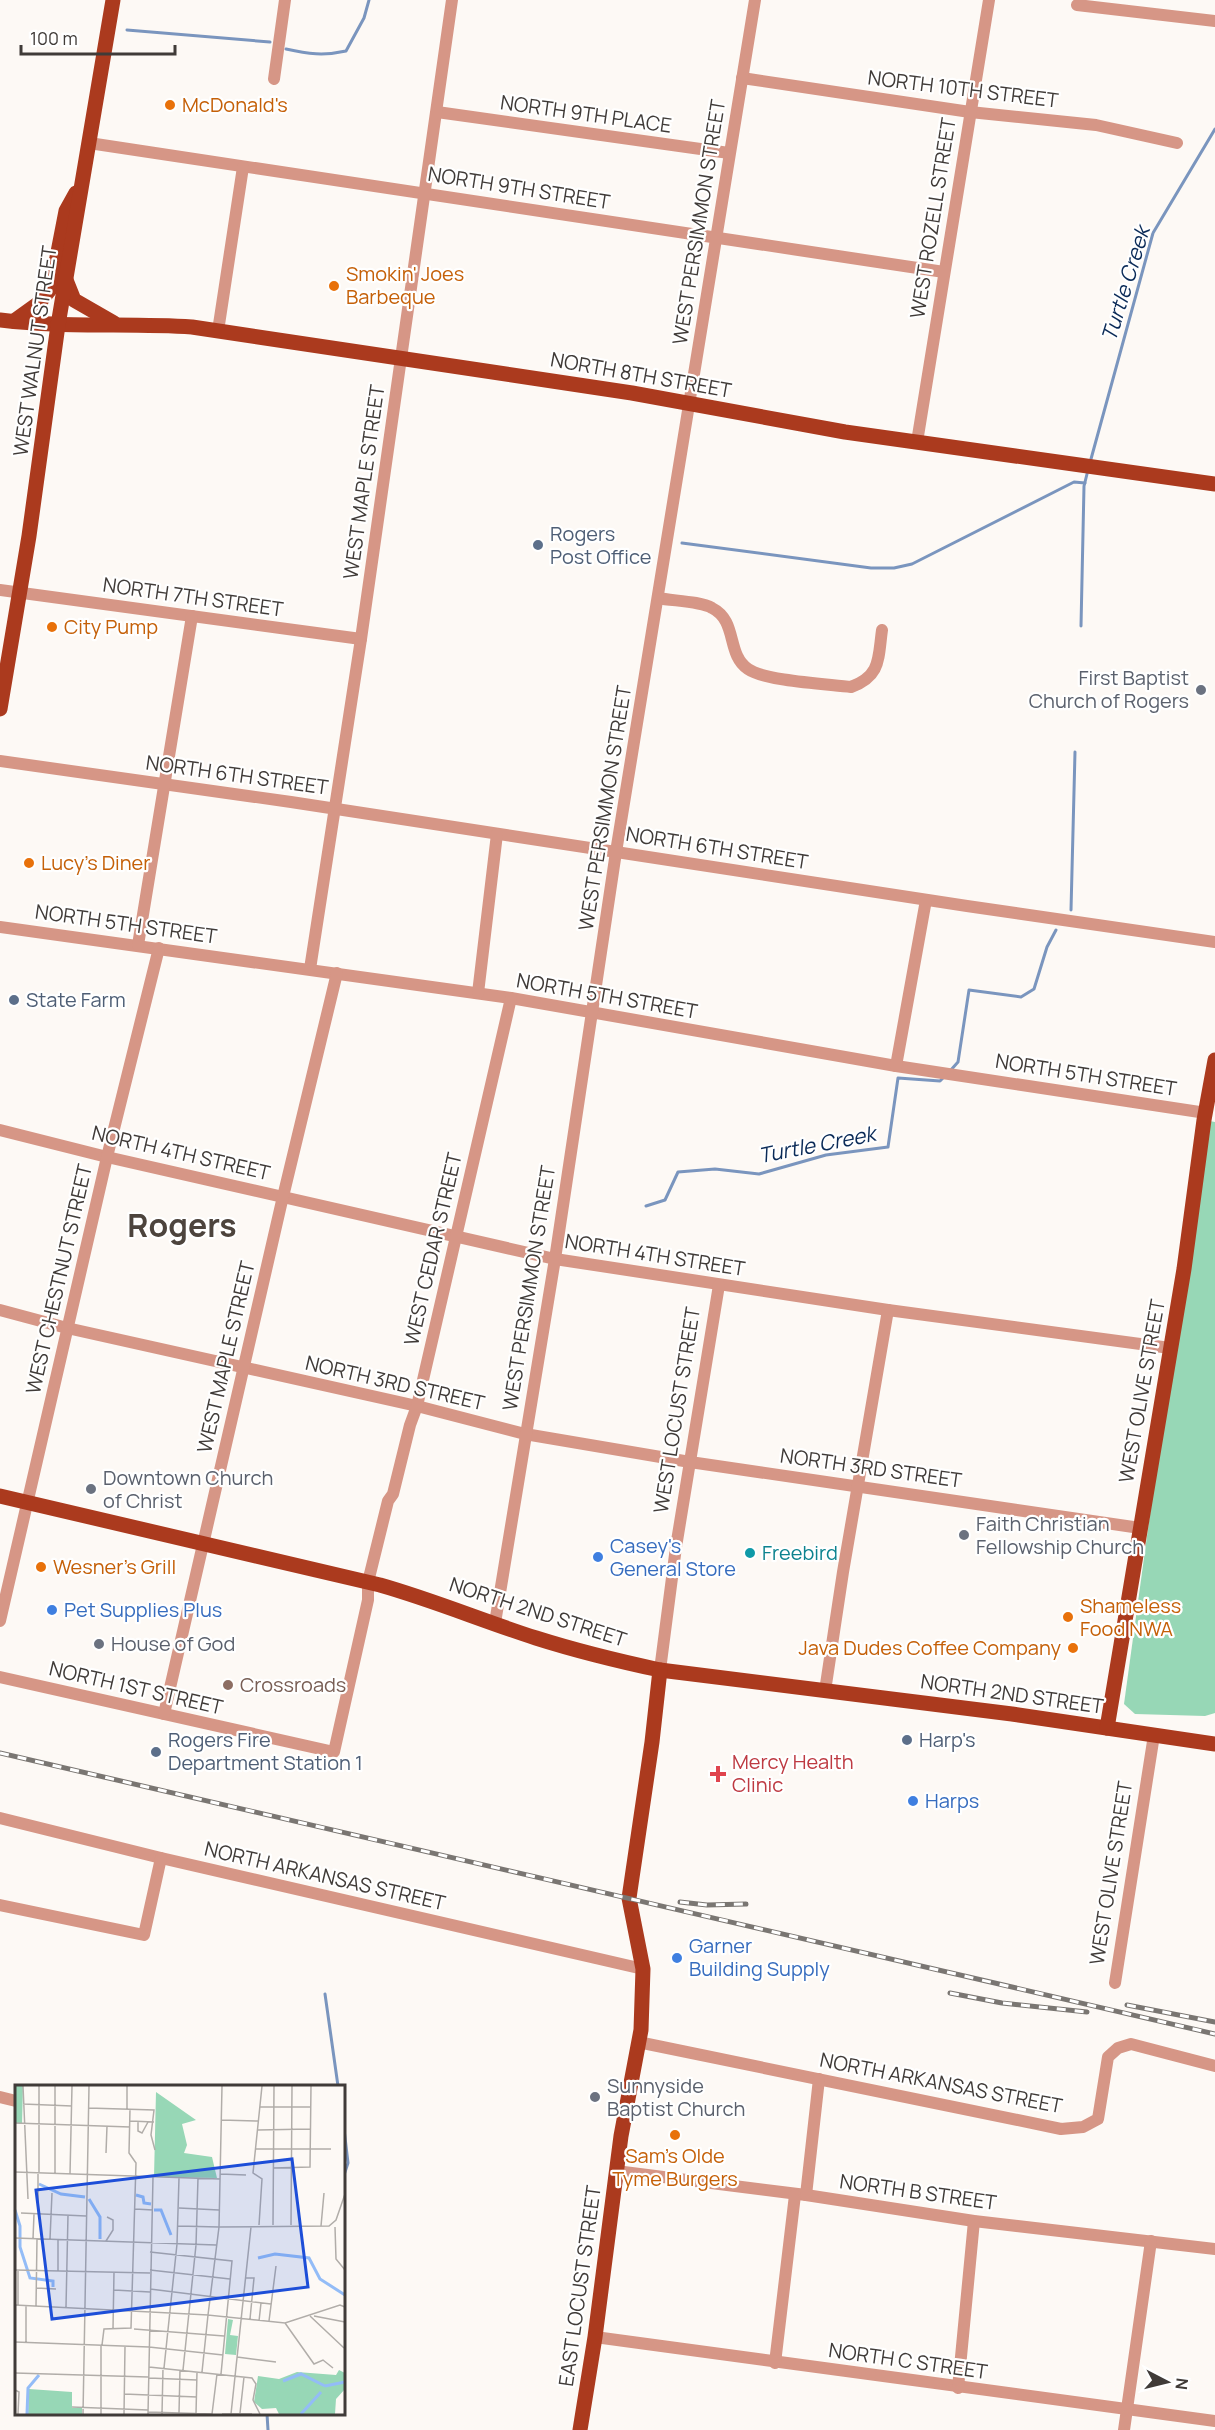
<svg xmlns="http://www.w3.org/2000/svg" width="1215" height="2430" viewBox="0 0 1215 2430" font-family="Manrope,sans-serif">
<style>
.green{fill:#97d7b6}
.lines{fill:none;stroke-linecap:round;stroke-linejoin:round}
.stream{stroke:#7a95be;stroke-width:3}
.minor{stroke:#d69686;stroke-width:12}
.major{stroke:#ab3a1e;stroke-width:15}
.rail-casing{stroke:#7a7672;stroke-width:5}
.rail{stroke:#fff;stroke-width:3;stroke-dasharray:9;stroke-linecap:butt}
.food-dot{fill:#e8710a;stroke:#fff;stroke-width:2}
.service-dot{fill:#5c6f8a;stroke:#fff;stroke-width:2}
.worship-dot{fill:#6b7280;stroke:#fff;stroke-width:2}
.culture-dot{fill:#0f9aa8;stroke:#fff;stroke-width:2}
.shop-dot{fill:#3f7fe0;stroke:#fff;stroke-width:2}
.education-dot{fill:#8d6e63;stroke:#fff;stroke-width:2}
.health-dot{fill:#e0444e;stroke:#fff;stroke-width:2}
.labels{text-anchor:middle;stroke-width:4.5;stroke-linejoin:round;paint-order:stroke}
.street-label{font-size:20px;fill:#403b38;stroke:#fff}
.food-label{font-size:20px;fill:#c56008;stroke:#fff;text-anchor:start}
.service-label{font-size:20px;fill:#4e5e75;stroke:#fff;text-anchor:start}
.worship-label{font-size:20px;fill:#5b616d;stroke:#fff;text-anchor:start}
.shop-label{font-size:20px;fill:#366cbe;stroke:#fff;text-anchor:start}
.culture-label{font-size:20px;fill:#0d838f;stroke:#fff;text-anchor:start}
.education-label{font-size:20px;fill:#785e54;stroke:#fff;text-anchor:start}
.health-label{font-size:20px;fill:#be3a42;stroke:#fff;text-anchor:start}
.water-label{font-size:21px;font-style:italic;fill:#0a2a57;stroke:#fff}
.town-label{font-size:32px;font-weight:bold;fill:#4d443d;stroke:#fff}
.inset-river{fill:none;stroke:#93bcf7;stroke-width:3}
.inset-road{fill:none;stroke:#b1ada9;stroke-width:1.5}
.view{fill:#1d4ed8;fill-opacity:0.15;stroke:#1d4ed8;stroke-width:3}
.inset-edge{fill:none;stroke:#403b38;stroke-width:3}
</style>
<rect width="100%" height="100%" fill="#fdf9f5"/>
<polygon class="green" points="1204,1120 1215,1122 1215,1713 1205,1716 1135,1714 1124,1704"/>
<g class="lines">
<g class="stream">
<polyline points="127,30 270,42"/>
<path d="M286,49C308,54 324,56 346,51L364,18L369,0"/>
<polyline points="1091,459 1153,233 1215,129"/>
<polyline points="682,543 871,568 894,568 912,564 1074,482 1085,483"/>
<polyline points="1081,626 1084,486 1088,470"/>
<polyline points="1071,910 1075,752"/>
<polyline points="950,1071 958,1062 969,990 1021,997 1034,989 1047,947 1056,930"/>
<polyline points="646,1206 665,1200 678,1172 715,1169 759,1174 826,1155 888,1147 898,1078 940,1081 943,1078"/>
<polyline points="325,1994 338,2086"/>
<polyline points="344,2129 348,2163 344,2175"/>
<polyline points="267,2414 268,2430"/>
</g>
<g class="minor">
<polyline points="1077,5 1215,21"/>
<polyline points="742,78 970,112 1096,125 1177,143"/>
<polyline points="274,79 285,0"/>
<polyline points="437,112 729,153"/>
<polyline points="89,143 944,272"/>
<polyline points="218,331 243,167"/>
<polyline points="917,442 989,0"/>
<polyline points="0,590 361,639"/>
<path d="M658,598C673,601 700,601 712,608C738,621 726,654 748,669C765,681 827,684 851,687C881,676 878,659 882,630"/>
<polyline points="0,761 291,802 967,906 1215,942"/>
<polyline points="0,927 511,998 896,1066 1206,1113"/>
<polyline points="138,945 192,616"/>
<polyline points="310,969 361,639 452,0"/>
<polyline points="478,993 497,834"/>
<polyline points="896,1066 926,900"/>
<polyline points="0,1130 107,1157 555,1259 888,1310 1170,1348"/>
<polyline points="0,1310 67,1328 417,1406 525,1434 690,1462 1140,1528"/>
<polyline points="0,1621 107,1157 159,948"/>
<polyline points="495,1623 555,1259 616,852 755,0"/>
<polyline points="660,1670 676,1547 719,1285"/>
<polyline points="0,1677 334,1752 368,1600 368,1582 388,1501 393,1494 410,1425 417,1406 511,998"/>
<polyline points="825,1691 843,1572 888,1310"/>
<polyline points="164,1714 281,1205 337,973"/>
<polyline points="0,1818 161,1858 643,1969"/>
<polyline points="0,1905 144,1935 161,1858"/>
<polyline points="1115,1983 1154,1735"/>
<polyline points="638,2042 1061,2129 1083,2127 1098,2119 1108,2057 1118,2048 1131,2044 1215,2066"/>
<polyline points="0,2097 16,2101"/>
<polyline points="616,2171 806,2195 974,2221 1215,2249"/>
<polyline points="806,2195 819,2079"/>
<polyline points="595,2337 1215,2421"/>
<polyline points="775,2363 795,2195"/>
<polyline points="958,2388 974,2221"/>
<polyline points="1124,2430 1151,2241"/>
</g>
<g class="major">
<polyline points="66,280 74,300 114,323"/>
<path d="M0,320C64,328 128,323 192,327L632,393L845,432L1215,484"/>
<polyline points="14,321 39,303 51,288 66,211 76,193"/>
<polyline points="0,709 29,536 58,325 113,0"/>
<path d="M0,1496L380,1585C433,1600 483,1621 536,1638C577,1651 618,1661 660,1670L1012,1714L1215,1744"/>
<polyline points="1107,1728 1184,1269 1204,1120 1215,1060"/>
<polyline points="580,2430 595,2337 621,2136 641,2030 643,1969 629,1898 652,1742 660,1670"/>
</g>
<g class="rail-casing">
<g id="rail">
<polyline points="0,1753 1215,2034"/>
<polyline points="680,1902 707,1905 746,1904"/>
<polyline points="950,1993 1002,2003 1087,2012"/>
<polyline points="1127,2005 1215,2022"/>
</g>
</g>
<use href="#rail" class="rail"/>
</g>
<g class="food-dot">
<circle cx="170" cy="105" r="6"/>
<circle cx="334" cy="286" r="6"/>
<circle cx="52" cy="627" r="6"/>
<circle cx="29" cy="863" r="6"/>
<circle cx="41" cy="1567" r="6"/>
<circle cx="1068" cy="1617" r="6"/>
<circle cx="1073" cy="1648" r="6"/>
<circle cx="675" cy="2135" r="6"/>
</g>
<g class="service-dot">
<circle cx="538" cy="545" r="6"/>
<circle cx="14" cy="1000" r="6"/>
<circle cx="907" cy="1740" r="6"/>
<circle cx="156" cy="1752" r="6"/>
</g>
<g class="worship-dot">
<circle cx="1201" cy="690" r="6"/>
<circle cx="91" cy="1489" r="6"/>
<circle cx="964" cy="1535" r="6"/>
<circle cx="99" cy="1644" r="6"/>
<circle cx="595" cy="2097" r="6"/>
</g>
<circle class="culture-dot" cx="750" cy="1553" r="6"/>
<g class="shop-dot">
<circle cx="598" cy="1557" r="6"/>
<circle cx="52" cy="1610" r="6"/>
<circle cx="913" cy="1801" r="6"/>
<circle cx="677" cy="1958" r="6"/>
</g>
<circle class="education-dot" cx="228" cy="1685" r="6"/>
<path class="health-dot" d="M715 1765h6v6h6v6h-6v6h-6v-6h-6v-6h6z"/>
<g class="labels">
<g class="street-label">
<text transform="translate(963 89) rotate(7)" y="7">NORTH 10TH STREET</text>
<text transform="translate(586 114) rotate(8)" y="7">NORTH 9TH PLACE</text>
<text transform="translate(519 188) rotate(9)" y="7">NORTH 9TH STREET</text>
<text transform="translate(933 218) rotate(-81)" y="7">WEST ROZELL STREET</text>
<text transform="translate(699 222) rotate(-81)" y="7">WEST PERSIMMON STREET</text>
<text transform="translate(35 351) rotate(-82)" y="7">WEST WALNUT STREET</text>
<text transform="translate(641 375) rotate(10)" y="7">NORTH 8TH STREET</text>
<text transform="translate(364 482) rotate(-82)" y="7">WEST MAPLE STREET</text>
<text transform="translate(193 597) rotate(8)" y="7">NORTH 7TH STREET</text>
<text transform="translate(237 775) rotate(8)" y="7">NORTH 6TH STREET</text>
<text transform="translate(605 808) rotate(-81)" y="7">WEST PERSIMMON STREET</text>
<text transform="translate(717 848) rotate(9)" y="7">NORTH 6TH STREET</text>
<text transform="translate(126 924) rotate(8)" y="7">NORTH 5TH STREET</text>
<text transform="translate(607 996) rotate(10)" y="7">NORTH 5TH STREET</text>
<text transform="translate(1086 1075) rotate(9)" y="7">NORTH 5TH STREET</text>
<text transform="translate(181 1153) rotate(13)" y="7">NORTH 4TH STREET</text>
<text transform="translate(433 1249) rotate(-77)" y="7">WEST CEDAR STREET</text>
<text transform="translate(655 1255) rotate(9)" y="7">NORTH 4TH STREET</text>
<text transform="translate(59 1279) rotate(-77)" y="7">WEST CHESTNUT STREET</text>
<text transform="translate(529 1288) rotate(-81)" y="7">WEST PERSIMMON STREET</text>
<text transform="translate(226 1357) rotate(-77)" y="7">WEST MAPLE STREET</text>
<text transform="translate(395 1383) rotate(13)" y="7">NORTH 3RD STREET</text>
<text transform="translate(1142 1391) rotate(-80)" y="7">WEST OLIVE STREET</text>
<text transform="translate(677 1410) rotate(-81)" y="7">WEST LOCUST STREET</text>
<text transform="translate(871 1468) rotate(8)" y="7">NORTH 3RD STREET</text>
<text transform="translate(538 1612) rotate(18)" y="7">NORTH 2ND STREET</text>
<text transform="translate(136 1688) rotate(13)" y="7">NORTH 1ST STREET</text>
<text transform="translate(1012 1694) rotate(8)" y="7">NORTH 2ND STREET</text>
<text transform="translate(1111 1873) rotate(-81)" y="7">WEST OLIVE STREET</text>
<text transform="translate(325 1876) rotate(13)" y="7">NORTH ARKANSAS STREET</text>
<text transform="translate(941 2083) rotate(11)" y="7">NORTH ARKANSAS STREET</text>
<text transform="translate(918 2192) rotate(8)" y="7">NORTH B STREET</text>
<text transform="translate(580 2286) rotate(-82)" y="7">EAST LOCUST STREET</text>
<text transform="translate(908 2361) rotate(8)" y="7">NORTH C STREET</text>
</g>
<g class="food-label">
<text x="182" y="112">McDonald's</text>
<text x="346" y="281">Smokin' Joes<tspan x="346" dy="23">Barbeque</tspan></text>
<text x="64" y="634">City Pump</text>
<text x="41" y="870">Lucy's Diner</text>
<text x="53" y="1574">Wesner's Grill</text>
<text x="1080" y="1613">Shameless<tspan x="1080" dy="23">Food NWA</tspan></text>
<text x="1061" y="1655" text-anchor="end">Java Dudes Coffee Company</text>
<text x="675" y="2163" text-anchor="middle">Sam's Olde<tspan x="675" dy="23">Tyme Burgers</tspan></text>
</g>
<g class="service-label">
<text x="550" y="541">Rogers<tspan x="550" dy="23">Post Office</tspan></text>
<text x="26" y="1007">State Farm</text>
<text x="168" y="1747">Rogers Fire<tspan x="168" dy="23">Department Station 1</tspan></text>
<text x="919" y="1747">Harp's</text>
</g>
<g class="worship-label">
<text x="1189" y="685" text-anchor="end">First Baptist<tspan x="1189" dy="23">Church of Rogers</tspan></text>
<text x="103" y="1485">Downtown Church<tspan x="103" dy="23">of Christ</tspan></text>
<text x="976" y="1531">Faith Christian<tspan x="976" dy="23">Fellowship Church</tspan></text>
<text x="111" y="1651">House of God</text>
<text x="607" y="2093">Sunnyside<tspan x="607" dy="23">Baptist Church</tspan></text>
</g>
<g class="shop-label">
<text x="610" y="1553">Casey's<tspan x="610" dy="23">General Store</tspan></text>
<text x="64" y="1617">Pet Supplies Plus</text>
<text x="925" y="1808">Harps</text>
<text x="689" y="1953">Garner<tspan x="689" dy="23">Building Supply</tspan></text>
</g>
<g class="culture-label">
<text x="762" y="1560">Freebird</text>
</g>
<g class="education-label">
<text x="240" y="1692">Crossroads</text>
</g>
<g class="health-label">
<text x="732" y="1769">Mercy Health<tspan x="732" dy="23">Clinic</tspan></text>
</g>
<g class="water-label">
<text transform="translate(1126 284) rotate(-73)" y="7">Turtle Creek</text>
<text transform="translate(817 1145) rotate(-11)" y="7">Turtle Creek</text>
</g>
<g class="town-label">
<text x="182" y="1237">Rogers</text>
</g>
</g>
<g transform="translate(15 2085)">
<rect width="330" height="330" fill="#fdf9f5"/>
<path d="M0,1H8L7,39L0,38ZM141,7L181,35L167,39L172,60L169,68L197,72L202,93L139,92ZM213,234L218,235L215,250L223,251L221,270L210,269ZM324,285L330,288V304L321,314L320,329H264L261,323L247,324L239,317L243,291L264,294L282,287L321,290ZM14,304L57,307V323H67V329H13Z" fill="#97d7b6"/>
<path class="inset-river" d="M24,99L46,109L70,112M121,110L128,112L129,118L136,119M74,114L85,132V154M0,125L5,141V162L15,193L38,196V202M139,125H146L156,150M243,173L260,169L294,173L305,194L330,210M268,296L286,289L310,301M310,301L330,297M12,329L13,303L24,290M286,329L306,307"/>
<path class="inset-road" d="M8,1L13,114M112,1V24M8,19L57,21M245,22H296M73,23L139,25L136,50L140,65M206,35L243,36M115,36L139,37M123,36V46L127,48L133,37M0,38L115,42M243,45L295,44M241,64H316M91,68L92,41M258,83L295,82L296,1M0,87L205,94M24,87V1M40,88V1M23,89V120M55,89L57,1M205,89L231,90M164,123L204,125M120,124L138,125M6,128L71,131M244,140L247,94L238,88L247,1M258,140L259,1M276,140L277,1M163,141L204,142M306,141L309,108M204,142L314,141L321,135L330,109M320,142L321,174L330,185M0,153L201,160M18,154L19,129M35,154L37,108M91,156L98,145V135L92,132M135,167L217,176L206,289M0,185L135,188M135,185L215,194M43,186V155M231,193H239L235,234M21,203L41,204M135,204L256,219M99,205L135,207M0,220L193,230L204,142L207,1M3,220V186M21,221L22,154M51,222L53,130M295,231L329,263M299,231L330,237M244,236L246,218M254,236L261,181M270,238L299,279L308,275L318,283M98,244L99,187M119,244L209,251M0,257L134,262L208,270M11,257V221M86,260V329M87,260L89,244L116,243L121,78L114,68L115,24M222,272L261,277M134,282L237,293L241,299L238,315L245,329M149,283L162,159L164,93M168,285L181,160L183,93M187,287L193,230L270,238L325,220L330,222M0,288L133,292M134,293L182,295M0,305L4,307L3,329M109,309L182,312M57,322L133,325M133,327L197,329L202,289M164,328L165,285M225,328L229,292M68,329L74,1M109,329L110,261M133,329L138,92M147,329L148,283M181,329L182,287M207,329H237M216,329L236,142"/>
<path class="view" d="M277,74L293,202L37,234L21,105Z"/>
<rect width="330" height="330" class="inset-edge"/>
</g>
<g transform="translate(1167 2382) rotate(97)" stroke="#ffffff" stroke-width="4.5" paint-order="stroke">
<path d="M0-4.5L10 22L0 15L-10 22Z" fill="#403b38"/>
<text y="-9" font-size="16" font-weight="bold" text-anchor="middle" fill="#403b38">N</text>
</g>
<path d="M21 45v9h154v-9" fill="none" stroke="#403b38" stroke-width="3"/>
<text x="30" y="45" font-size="18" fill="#403b38" stroke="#ffffff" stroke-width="4.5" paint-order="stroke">100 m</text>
</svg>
